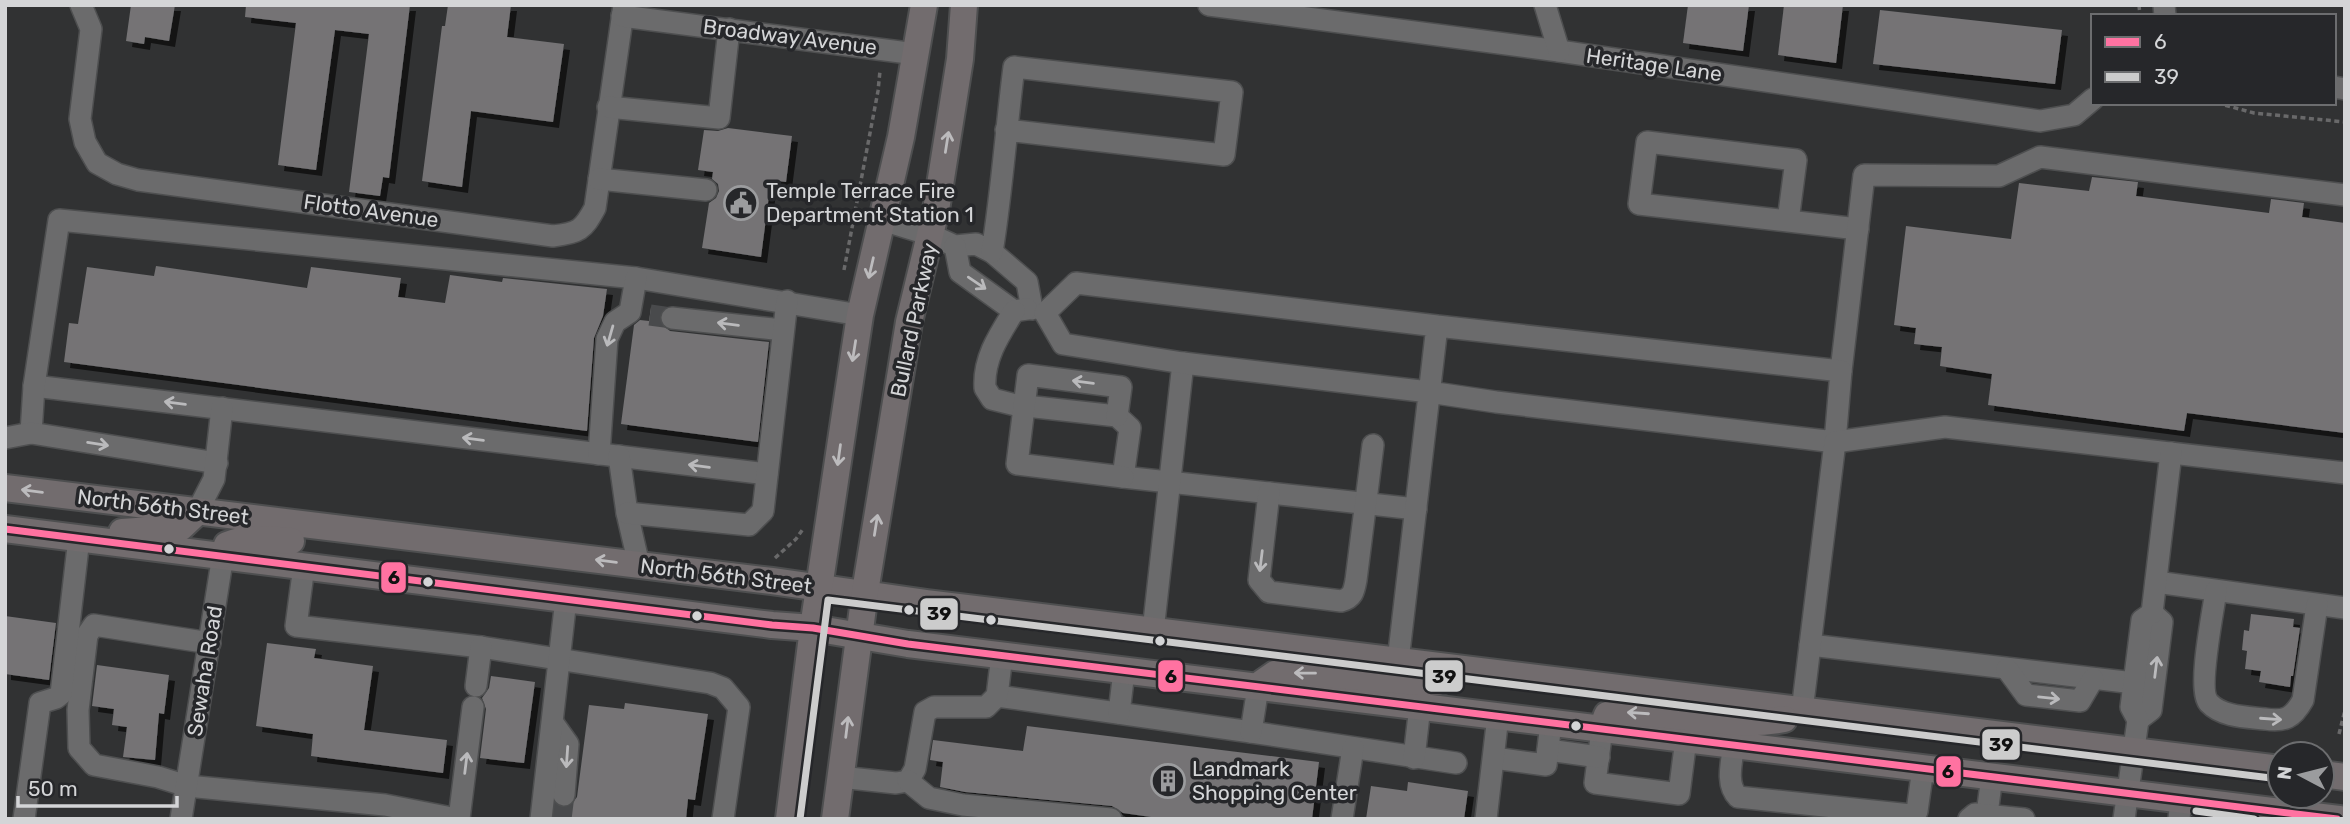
<svg xmlns="http://www.w3.org/2000/svg" width="2350" height="824" viewBox="0 0 2350 824" font-family="Rubik,sans-serif">
<style>
.building{fill:#747375;filter:url(#shadow)}
.lines{fill:none;stroke-linecap:round;stroke-linejoin:round}
.minor-tunnel{stroke:#494a4c;stroke-width:21;stroke-dasharray:21 10;stroke-linecap:butt}
.minor-casing{stroke:#4e4f50;stroke-width:24}
.major-casing{stroke:#4e4f50;stroke-width:30}
.path{stroke:#69696a;stroke-width:3.5;stroke-dasharray:5 3.5;stroke-linecap:butt}
.minor{stroke:#6b6b6c;stroke-width:21}
.major{stroke:#726c6e;stroke-width:26}
.bus-1-casing{stroke:#26272a;stroke-width:12}
.bus-2-casing{stroke:#26272a;stroke-width:12}
.bus-1{stroke:#ff72a1;stroke-width:7}
.bus-2{stroke:#ccc;stroke-width:7}
.oneway{stroke:#bcbbbd}
.oneway2{stroke:#bababc}
.bus-dot{fill:#d4d5d7;stroke:#26272a;stroke-width:2.5}
.labels{text-anchor:middle;stroke-width:7;stroke-linejoin:round;paint-order:stroke}
.street-label{font-size:21px;fill:#d4d5d7;stroke:#26272a}
.poi-label{font-size:21px;fill:#d4d5d7;stroke:#26272a;text-anchor:start}
.line-badge{stroke:#26272a;stroke-width:2.5}
.pale-badge-label{font-size:19px;text-anchor:middle;font-weight:bold;fill:#111}
</style>
<defs>
<filter id="shadow"><feDropShadow dx="6" dy="6" stdDeviation="0" flood-color="#0009"/></filter>
</defs>
<rect width="100%" height="100%" fill="#313233"/>
<g class="building">
<polygon points="131,5 175,5 169,41 145,37 144,44 126,41"/>
<polygon points="246,5 410,5 389,178 383,177 380,196 349,192 369,34 335,30 316,170 278,165 296,23 245,17"/>
<polygon points="448,5 511,5 507,37 564,44 553,122 471,111 462,187 422,181 442,26 445,26"/>
<polygon points="1688,5 1749,5 1743,51 1683,43"/>
<polygon points="1784,5 1843,5 1836,63 1778,55"/>
<polygon points="1880,10 2062,30 2055,84 1873,64"/>
<polygon points="728,128 792,136 786,182 771,180 761,257 702,248 709,203 716,198 719,191 718,184 712,179 713,172 698,170 704,130 718,131"/>
<polygon points="2092,177 2138,182 2136,196 2269,213 2271,199 2304,203 2302,217 2345,223 2345,433 2187,413 2184,431 1988,405 1992,374 1940,366 1942,347 1914,344 1916,328 1894,325 1906,226 2011,239 2019,183 2089,191"/>
<polygon points="156,266 307,288 311,267 401,278 398,297 445,303 450,275 502,282 503,278 607,289 603,316 594,338 587,431 64,362 69,323 78,324 87,267 154,276"/>
<polygon points="651,307 663,309 659,316 660,323 670,331 769,342 758,442 621,424 634,325 640,320 649,321"/>
<polygon points="2251,614 2294,619 2293,627 2300,628 2293,676 2291,676 2290,687 2259,682 2261,671 2245,669 2247,651 2242,650 2244,630 2249,631"/>
<polygon points="5,616 56,623 49,680 5,674"/>
<polygon points="267,643 316,649 314,658 373,666 364,730 447,740 443,773 311,756 313,734 256,726"/>
<polygon points="97,665 169,675 164,714 159,713 155,760 123,757 127,727 112,725 114,709 92,706"/>
<polygon points="491,676 535,682 524,763 480,758 486,709 482,698 489,688"/>
<polygon points="625,703 708,714 695,800 688,799 686,819 554,819 556,805 562,808 569,807 577,797 589,705 624,709"/>
<polygon points="1027,726 1319,762 1312,819 1165,819 1123,813 1112,806 965,792 940,787 943,762 930,760 933,740 1023,751"/>
<polygon points="1408,782 1468,791 1464,819 1366,819 1371,786 1407,791"/>
</g>
<g class="lines">
<g class="minor-tunnel">
<polyline points="650,315 672,318"/>
<polyline points="561,819 564,795"/>
</g>
<g class="minor-casing">
<g id="minor">
<path d="M81,5L91,29L80,119L85,142L97,163L117,174L138,180L553,236C579,233 583,230 595,208L624,5"/>
<polyline points="1209,5 1559,51 2040,121 2074,115 2093,99"/>
<polyline points="1545,5 1559,51"/>
<polyline points="2164,5 2165,16"/>
<polyline points="622,16 916,54"/>
<polyline points="2334,87 2345,89"/>
<polyline points="608,107 719,118 729,29"/>
<polyline points="599,179 706,190"/>
<polyline points="882,220 931,235 955,246 976,244 992,252 1027,282 1032,309"/>
<polyline points="1788,221 1796,160 1647,142 1639,204 1858,229"/>
<polyline points="955,246 960,272 1014,311 1027,309"/>
<path d="M992,252C1002,191 1006,129 1014,67L1232,92L1224,155L1006,130"/>
<path d="M1014,311C999,335 983,359 985,388L992,399L1016,405L1117,416L1130,428L1123,477L1416,509"/>
<polyline points="672,318 783,330"/>
<polyline points="1841,371 1864,175 1999,176 2040,157 2345,195"/>
<polyline points="34,386 767,474"/>
<polyline points="1117,416 1121,387 1028,375 1017,464 1123,477"/>
<polyline points="31,433 34,386 59,220 636,278 860,315"/>
<polyline points="5,438 31,433 217,463"/>
<polyline points="599,454 607,339 615,322 630,312 636,278"/>
<polyline points="619,456 627,513 639,565"/>
<path d="M1269,493L1259,580L1269,592L1341,601C1353,598 1354,591 1356,580L1373,445"/>
<polyline points="197,512 214,479 222,408"/>
<polyline points="627,513 749,525 763,511 787,301"/>
<polyline points="304,566 296,626 481,647 710,683 723,688 739,707 723,819"/>
<polyline points="2156,582 2345,608"/>
<path d="M2216,591C2213,612 2197,690 2209,703C2222,717 2247,717 2265,719C2285,722 2293,718 2303,700L2317,605"/>
<polyline points="1153,631 1183,363"/>
<polyline points="210,643 94,625 87,635 78,710 79,748 94,765 158,777 187,786 385,805 457,819"/>
<polyline points="1810,645 2134,683"/>
<polyline points="1398,661 1437,326 1076,283 1045,313 1063,344 1183,363 1429,392 1496,402 1835,442 1841,371 1437,326"/>
<polyline points="2007,669 2026,695 2080,701 2093,679"/>
<polyline points="476,686 481,647"/>
<polyline points="997,696 1251,732 1456,763"/>
<polyline points="1802,711 1835,442 1945,427 2345,473"/>
<polyline points="1119,713 1124,671"/>
<polyline points="2138,720 2151,710 2162,622 2152,613"/>
<polyline points="553,723 568,744 564,795"/>
<polyline points="1602,729 1595,783 1679,794 1686,739"/>
<polyline points="1251,732 1258,687"/>
<path d="M1734,744C1732,761 1725,784 1738,797L1911,815L1917,811L1923,768"/>
<polyline points="1548,750 1599,757"/>
<polyline points="1414,758 1420,706"/>
<polyline points="1494,758 1546,765 1551,723"/>
<polyline points="840,777 896,783 908,781 915,769 925,712 934,707 986,707 997,696 1002,655"/>
<polyline points="908,781 929,798 963,805 1111,819"/>
<polyline points="1987,814 1992,776"/>
<polyline points="24,819 40,703 56,698 61,694 79,538"/>
<polyline points="181,819 223,555"/>
<polyline points="459,819 473,707"/>
<polyline points="541,819 566,599"/>
<polyline points="1342,819 1353,748"/>
<polyline points="1486,819 1498,716"/>
<polyline points="1969,819 1975,814 2024,819"/>
<polyline points="2124,819 2138,720 2131,707 2142,620 2152,613 2171,453"/>
<polyline points="2179,819 2181,799"/>
</g>
</g>
<g class="major-casing">
<g id="major">
<polyline points="5,488 772,581 927,603 2280,769"/>
<polyline points="5,529 772,625 813,628 908,644 2339,819"/>
<polyline points="122,532 180,528 197,512"/>
<path d="M223,555L227,545C249,536 268,539 291,541"/>
<polyline points="1262,683 1275,674 1298,672 1419,682 1438,682 1453,676"/>
<path d="M1602,729L1607,715C1666,706 1725,731 1784,719"/>
<polyline points="2322,774 2345,777"/>
<polyline points="789,819 813,628 851,374 860,315 901,137 924,5"/>
<polyline points="835,819 865,592 909,322 936,210 960,59 964,5"/>
</g>
</g>
<g class="path">
<polyline points="2139,5 2140,16"/>
<polyline points="2217,103 2254,113 2345,122"/>
<polyline points="844,270 878,91 880,71"/>
<polyline points="775,558 796,539 803,529"/>
<polyline points="2339,734 2345,710"/>
</g>
<use href="#minor" class="minor"/>
<use href="#major" class="major"/>
<g class="bus-1-casing">
<polyline id="bus-1" points="5,529 772,625 813,628 908,644 2337,819"/>
</g>
<g class="bus-2-casing">
<g id="bus-2">
<polyline points="2196,811 2254,819"/>
<polyline points="800,819 828,600 2279,779"/>
</g>
</g>
<use href="#bus-1" class="bus-1"/>
<use href="#bus-2" class="bus-2"/>
</g>
<defs><path id="oneway-shaft" d="M-6 0H5M1.5-3L5.5 0L1.5 3" fill="none" stroke-width="1.6" stroke-linecap="round" stroke-linejoin="round" transform="scale(1.75)"/></defs>
<g class="oneway">
<use href="#oneway-shaft" transform="translate(947 142) rotate(-81)"/>
<use href="#oneway-shaft" transform="translate(871 268) rotate(103)"/>
<use href="#oneway-shaft" transform="translate(854 351) rotate(99)"/>
<use href="#oneway-shaft" transform="translate(839 455) rotate(98)"/>
<use href="#oneway-shaft" transform="translate(32 491) rotate(-173)"/>
<use href="#oneway-shaft" transform="translate(876 525) rotate(-81)"/>
<use href="#oneway-shaft" transform="translate(606 561) rotate(-173)"/>
<use href="#oneway-shaft" transform="translate(1305 673) rotate(-179)"/>
<use href="#oneway-shaft" transform="translate(1638 713) rotate(-176)"/>
<use href="#oneway-shaft" transform="translate(847 727) rotate(-83)"/>
</g>
<g class="oneway2">
<use href="#oneway-shaft" transform="translate(977 283) rotate(34)"/>
<use href="#oneway-shaft" transform="translate(728 324) rotate(-173)"/>
<use href="#oneway-shaft" transform="translate(610 336) rotate(106)"/>
<use href="#oneway-shaft" transform="translate(1083 382) rotate(-173)"/>
<use href="#oneway-shaft" transform="translate(175 403) rotate(-173)"/>
<use href="#oneway-shaft" transform="translate(473 439) rotate(-173)"/>
<use href="#oneway-shaft" transform="translate(98 444) rotate(9)"/>
<use href="#oneway-shaft" transform="translate(699 466) rotate(-173)"/>
<use href="#oneway-shaft" transform="translate(1261 561) rotate(97)"/>
<use href="#oneway-shaft" transform="translate(2156 667) rotate(-83)"/>
<use href="#oneway-shaft" transform="translate(2049 698) rotate(6)"/>
<use href="#oneway-shaft" transform="translate(2271 719) rotate(4)"/>
<use href="#oneway-shaft" transform="translate(567 757) rotate(94)"/>
<use href="#oneway-shaft" transform="translate(466 763) rotate(-83)"/>
</g>
<defs>
<g id="civic-ring" transform="scale(1.75)"><circle r="9.5" fill="#26272a" stroke="#9b9c9e" stroke-width="1.5"/><path d="M-.6-6.5H3V-4.5H.6V-3L4-1V1h2V6H-6V1h2V-1L-.6-3ZM-1.2 2.5V6h2.4V2.5Z" fill="#9b9c9e"/></g>
<g id="building-ring" transform="scale(1.75)"><circle r="9.5" fill="#26272a" stroke="#9b9c9e" stroke-width="1.5"/><path d="M-4-6H4V6H1V3H-1V6H-4ZM-2.5-4.3h1.7v1.8h-1.7ZM.8-4.3h1.7v1.8H.8ZM-2.5-1h1.7V.8h-1.7ZM.8-1h1.7V.8H.8Z" fill="#9b9c9e"/></g>
</defs>
<g fill-rule="evenodd">
<use href="#civic-ring" x="741" y="203"/>
<use href="#building-ring" x="1168" y="781"/>
</g>
<g class="bus-dot">
<circle cx="169" cy="549" r="6"/>
<circle cx="428" cy="582" r="6"/>
<circle cx="909" cy="610" r="6"/>
<circle cx="697" cy="616" r="6"/>
<circle cx="991" cy="620" r="6"/>
<circle cx="1160" cy="641" r="6"/>
<circle cx="1576" cy="726" r="6"/>
</g>
<g class="labels">
<g class="street-label">
<text transform="translate(790 37) rotate(7)" y="7">Broadway Avenue</text>
<text transform="translate(1654 65) rotate(8)" y="7">Heritage Lane</text>
<text transform="translate(371 211) rotate(8)" y="7">Flotto Avenue</text>
<text transform="translate(914 320) rotate(-78)" y="7">Bullard Parkway</text>
<text transform="translate(163 507) rotate(7)" y="7">North 56th Street</text>
<text transform="translate(726 576) rotate(7)" y="7">North 56th Street</text>
<text transform="translate(205 671) rotate(-81)" y="7">Sewaha Road</text>
</g>
<g class="poi-label">
<text x="766" y="198">Temple Terrace Fire<tspan x="766" dy="24">Department Station 1</tspan></text>
<text x="1192" y="776">Landmark<tspan x="1192" dy="24">Shopping Center</tspan></text>
</g>
</g>
<g class="line-badge">
<rect x="380" y="561" width="27" height="33" rx="7" fill="#ff72a1"/>
<rect x="919" y="597" width="40" height="34" rx="7" fill="#ccc"/>
<rect x="1424" y="659" width="40" height="34" rx="7" fill="#ccc"/>
<rect x="1157" y="659" width="27" height="34" rx="7" fill="#ff72a1"/>
<rect x="1981" y="728" width="40" height="33" rx="7" fill="#ccc"/>
<rect x="1935" y="755" width="27" height="33" rx="7" fill="#ff72a1"/>
</g>
<g class="pale-badge-label">
<text x="394" y="584">6</text>
<text x="939" y="620">39</text>
<text x="1444" y="683">39</text>
<text x="1171" y="683">6</text>
<text x="2001" y="751">39</text>
<text x="1948" y="778">6</text>
</g>
<rect width="2350" height="824" fill="none" stroke="#d4d5d7" stroke-width="14"/>
<rect x="2091" y="14" width="245" height="91" fill="#26272a" stroke="#6c6d6f" stroke-width="2"/>
<rect x="2105" y="37" width="35" height="10" fill="#ff72a1" stroke="#6c6d6f" stroke-width="2"/>
<text x="2154" y="49" font-size="21" fill="#d4d5d7">6</text>
<rect x="2105" y="72" width="35" height="10" fill="#cccccc" stroke="#6c6d6f" stroke-width="2"/>
<text x="2154" y="84" font-size="21" fill="#d4d5d7">39</text>
<g transform="translate(2301 775) rotate(277)"><circle r="33" fill="#26272a" stroke="#6c6d6f" stroke-width="2"/>
<path d="M0-5L12 26L0 18L-12 26Z" fill="#9b9c9e"/>
<text y="-10" font-size="19" font-weight="bold" text-anchor="middle" fill="#d4d5d7">N</text>
</g>
<path d="M18 796v10h159v-10" fill="none" stroke="#d4d5d7" stroke-width="3.5"/>
<text x="28" y="796" font-size="21" fill="#d4d5d7" stroke="#26272a" stroke-width="5" paint-order="stroke">50 m</text>
</svg>
